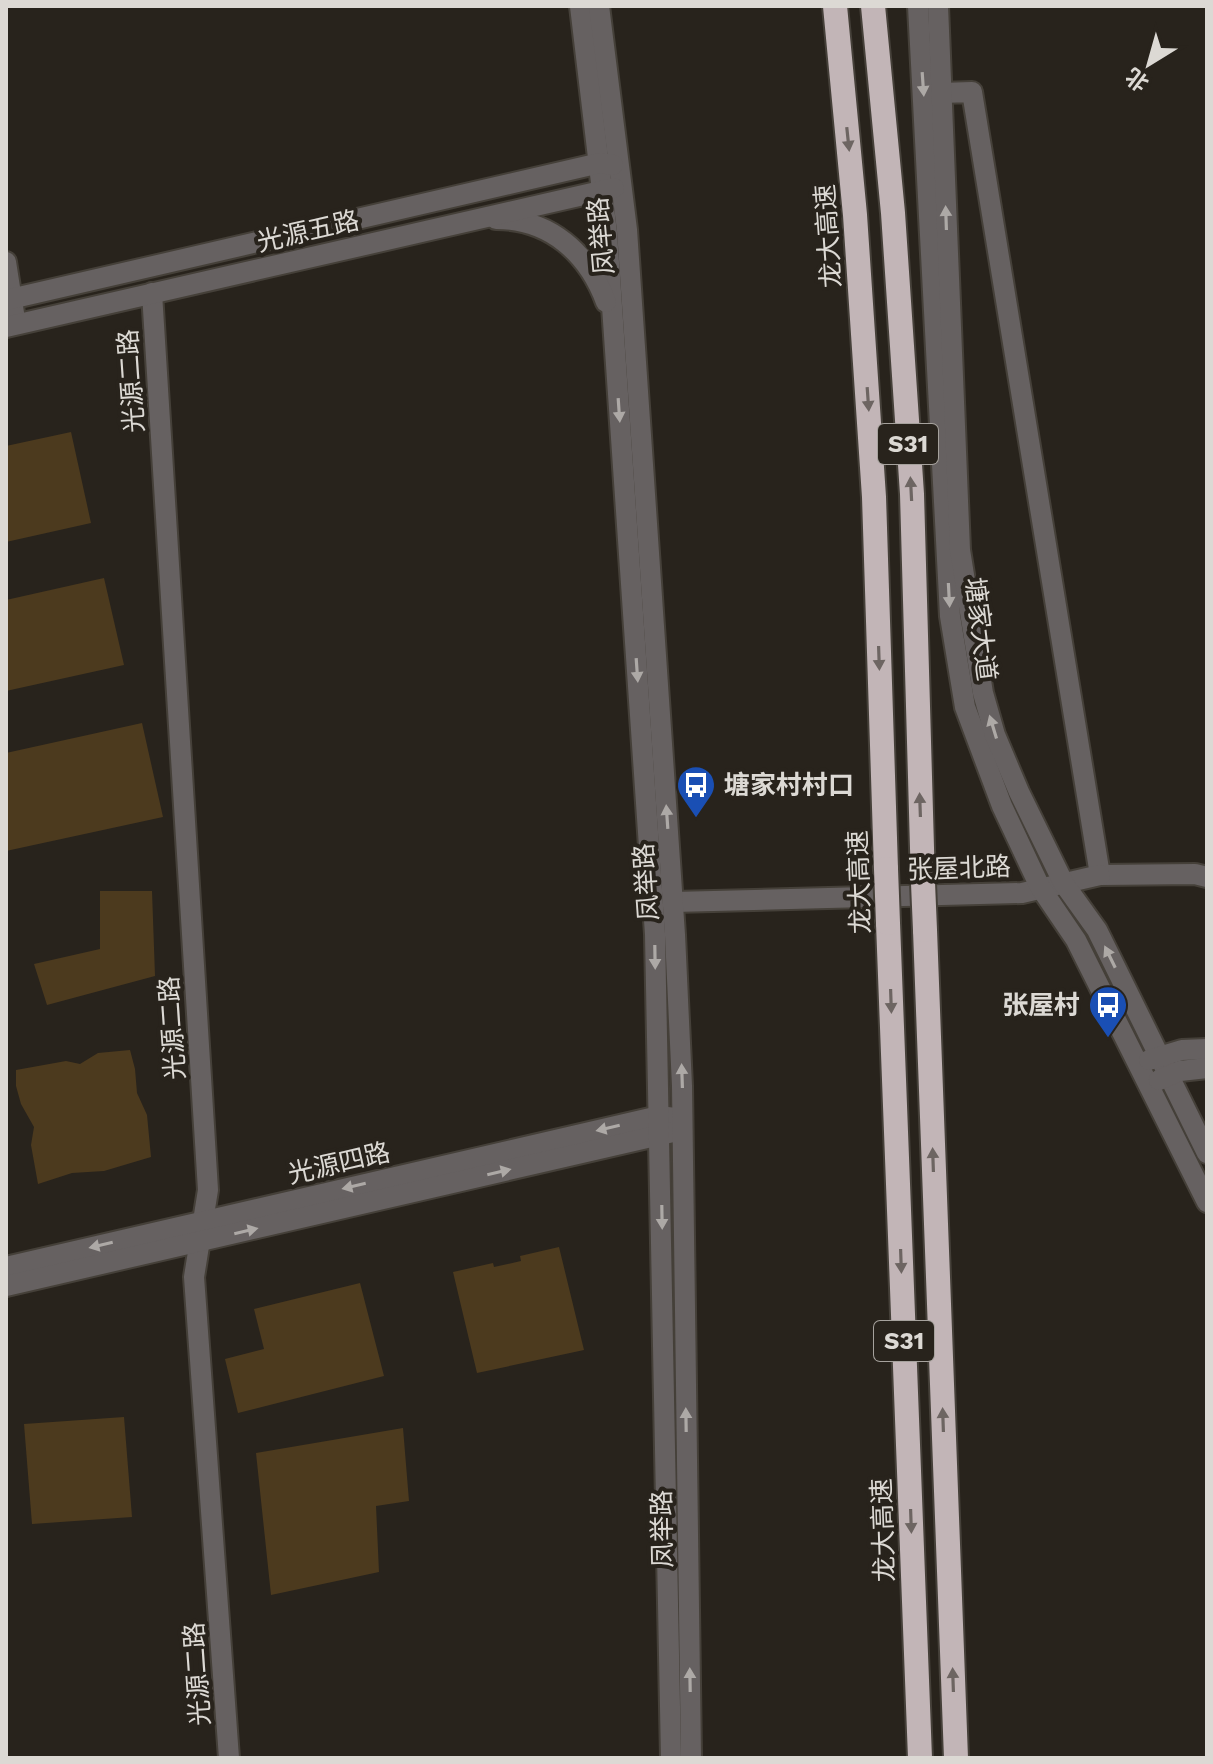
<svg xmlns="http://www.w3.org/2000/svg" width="1213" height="1764" viewBox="0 0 1213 1764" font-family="'Work Sans','Noto Sans SC',sans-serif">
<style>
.building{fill:#4c3a1e}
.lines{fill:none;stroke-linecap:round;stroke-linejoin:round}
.minor-casing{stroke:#454039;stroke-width:24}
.tertiary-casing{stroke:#454039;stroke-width:24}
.motorway-casing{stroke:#454039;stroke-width:28}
.minor{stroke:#666161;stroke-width:20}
.tertiary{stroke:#666161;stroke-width:20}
.motorway{stroke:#c2b5b7;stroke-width:24}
.motorway-bridge-casing{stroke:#454039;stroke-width:28;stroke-linecap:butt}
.motorway-bridge{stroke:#c2b5b7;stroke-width:24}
.oneway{fill:#ada9a6}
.oneway2{fill:#6d6562}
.labels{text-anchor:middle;stroke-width:8;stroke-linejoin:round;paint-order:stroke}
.shield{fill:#28231c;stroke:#a6a29d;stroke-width:2}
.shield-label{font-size:24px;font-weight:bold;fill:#dcd9d4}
.street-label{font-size:26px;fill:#dcd9d4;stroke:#28231c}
.poi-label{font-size:26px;font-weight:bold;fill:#dcd9d4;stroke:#28231c;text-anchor:start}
</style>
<rect width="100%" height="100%" fill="#28231c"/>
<g class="building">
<polygon points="71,432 91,523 6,542 6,446"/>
<polygon points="104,578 124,665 6,691 6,600"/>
<polygon points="142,723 163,817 6,851 6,753"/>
<polygon points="100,891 152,891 155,976 47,1005 34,964 100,949"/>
<polygon points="130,1050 135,1069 137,1093 147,1115 151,1157 104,1171 72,1173 38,1184 31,1145 34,1127 21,1104 16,1086 16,1070 66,1061 80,1064 98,1053"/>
<polygon points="559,1247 584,1350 477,1373 453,1272 493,1263 494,1267 521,1261 520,1256"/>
<polygon points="360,1283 384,1376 238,1413 225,1359 264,1349 254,1309"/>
<polygon points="124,1417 132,1517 32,1524 24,1424"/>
<polygon points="403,1428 409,1501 376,1506 379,1572 271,1595 256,1453"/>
</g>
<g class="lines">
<g class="minor-casing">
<g id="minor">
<polyline points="941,93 972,92 1100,875 1195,874 1207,877"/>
<polyline points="152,293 208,1190 194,1277 229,1758"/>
<polyline points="673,902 1022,893 1100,875"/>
<polyline points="6,1267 659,1116 675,1118 682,1123"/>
<polyline points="6,1286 673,1132"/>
</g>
</g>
<g class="tertiary-casing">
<g id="tertiary">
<polyline points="580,6 607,233 655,934 671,1758"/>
<polyline points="599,6 627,230 675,935 682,1086 691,1758"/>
<polyline points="918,6 950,616 965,707 1002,806 1040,887 1076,940 1207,1202"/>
<polyline points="938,6 960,550 983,693 995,735 1019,792 1064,884 1097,930 1207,1153"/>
<path d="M496,219C550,219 588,253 606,302"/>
<polyline points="6,262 14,313"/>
<polyline points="6,300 600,163 613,165"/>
<polyline points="6,327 614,188"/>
<polyline points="1149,1060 1182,1050 1207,1049"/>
<polyline points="1159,1080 1180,1071 1207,1068"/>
</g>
</g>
<g class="motorway-casing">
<g id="motorway">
<polyline points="835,6 855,215 874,497 886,869"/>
<polyline points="873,6 893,213 912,494 923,883"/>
<polyline points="888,923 920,1758"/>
<polyline points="925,930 956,1758"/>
</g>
</g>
<use href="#minor" class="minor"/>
<use href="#tertiary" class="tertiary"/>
<use href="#motorway" class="motorway"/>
<g class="motorway-bridge-casing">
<g id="motorway-bridge">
<polyline points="886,869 888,923"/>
<polyline points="923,883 925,930"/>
</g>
</g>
<use href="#motorway-bridge" class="motorway-bridge"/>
</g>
<defs><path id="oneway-solid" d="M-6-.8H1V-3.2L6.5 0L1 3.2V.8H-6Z" transform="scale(2)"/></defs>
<g class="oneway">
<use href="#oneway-solid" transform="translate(923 84) rotate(86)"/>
<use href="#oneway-solid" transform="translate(946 218) rotate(-92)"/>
<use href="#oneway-solid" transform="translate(619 410) rotate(86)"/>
<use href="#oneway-solid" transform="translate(949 595) rotate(87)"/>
<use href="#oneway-solid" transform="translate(637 670) rotate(86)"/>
<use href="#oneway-solid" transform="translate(993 727) rotate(-107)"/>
<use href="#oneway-solid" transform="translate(667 817) rotate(-94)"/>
<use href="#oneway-solid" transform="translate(655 957) rotate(89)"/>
<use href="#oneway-solid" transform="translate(1110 957) rotate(-116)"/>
<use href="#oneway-solid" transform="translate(682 1076) rotate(-92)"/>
<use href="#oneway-solid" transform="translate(608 1128) rotate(167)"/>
<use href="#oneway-solid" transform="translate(499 1172) rotate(-13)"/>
<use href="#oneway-solid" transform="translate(354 1186) rotate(167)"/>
<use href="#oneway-solid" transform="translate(662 1217) rotate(89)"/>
<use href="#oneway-solid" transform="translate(246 1231) rotate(-13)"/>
<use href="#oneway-solid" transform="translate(101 1245) rotate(167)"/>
<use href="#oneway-solid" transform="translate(686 1420) rotate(-91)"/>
<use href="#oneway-solid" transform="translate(690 1680) rotate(-91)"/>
</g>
<g class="oneway2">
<use href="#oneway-solid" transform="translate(848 139) rotate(84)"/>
<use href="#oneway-solid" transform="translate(868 399) rotate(86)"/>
<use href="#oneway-solid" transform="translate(911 489) rotate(-93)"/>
<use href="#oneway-solid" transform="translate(879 658) rotate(88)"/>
<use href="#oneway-solid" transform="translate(920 805) rotate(-92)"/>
<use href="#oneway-solid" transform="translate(891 1001) rotate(88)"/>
<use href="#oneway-solid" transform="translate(933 1160) rotate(-92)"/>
<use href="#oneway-solid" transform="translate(901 1261) rotate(88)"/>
<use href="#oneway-solid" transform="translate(943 1420) rotate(-92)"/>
<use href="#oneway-solid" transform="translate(911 1521) rotate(88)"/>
<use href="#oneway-solid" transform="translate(953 1680) rotate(-92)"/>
</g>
<defs>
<g id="bus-pin" transform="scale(2)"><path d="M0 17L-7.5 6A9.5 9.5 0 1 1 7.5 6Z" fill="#1a4fb4" stroke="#28231c"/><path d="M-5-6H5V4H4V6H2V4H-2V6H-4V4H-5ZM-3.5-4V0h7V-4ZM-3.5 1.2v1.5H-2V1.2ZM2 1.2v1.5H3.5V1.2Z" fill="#fff"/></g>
</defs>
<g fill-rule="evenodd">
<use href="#bus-pin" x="696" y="785"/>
<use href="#bus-pin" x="1108" y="1005"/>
</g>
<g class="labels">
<g class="shield">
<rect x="878" y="424" width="60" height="40" rx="6"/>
<rect x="874" y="1321" width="60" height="40" rx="6"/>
</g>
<g class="shield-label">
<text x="908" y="452">S31</text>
<text x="904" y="1349">S31</text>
</g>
<g class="street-label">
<text transform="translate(308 231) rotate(-13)" y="9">光源五路</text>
<text transform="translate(601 236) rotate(-95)" y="9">凤举路</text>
<text transform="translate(828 236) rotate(-94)" y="9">龙大高速</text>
<text transform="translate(131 381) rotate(-94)" y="9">光源二路</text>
<text transform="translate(981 629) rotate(83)" y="9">塘家大道</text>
<text transform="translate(959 868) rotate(-2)" y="9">张屋北路</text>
<text transform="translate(646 882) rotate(-94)" y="9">凤举路</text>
<text transform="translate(859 882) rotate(-92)" y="9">龙大高速</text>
<text transform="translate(172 1028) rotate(-94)" y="9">光源二路</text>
<text transform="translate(339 1163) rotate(-13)" y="9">光源四路</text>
<text transform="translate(662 1529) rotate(-91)" y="9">凤举路</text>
<text transform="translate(883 1530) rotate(-92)" y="9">龙大高速</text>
<text transform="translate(197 1674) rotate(-94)" y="9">光源二路</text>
</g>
<g class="poi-label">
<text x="724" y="794">塘家村村口</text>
<text x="1080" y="1014" text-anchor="end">张屋村</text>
</g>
</g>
<rect width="1213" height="1764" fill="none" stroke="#dcd9d4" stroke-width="16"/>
<g transform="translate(1149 64) rotate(217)" stroke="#28231c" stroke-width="6" paint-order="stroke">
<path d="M0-6L14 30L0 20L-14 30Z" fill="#dcd9d4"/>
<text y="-12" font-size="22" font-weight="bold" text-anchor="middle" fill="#dcd9d4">北</text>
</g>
</svg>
